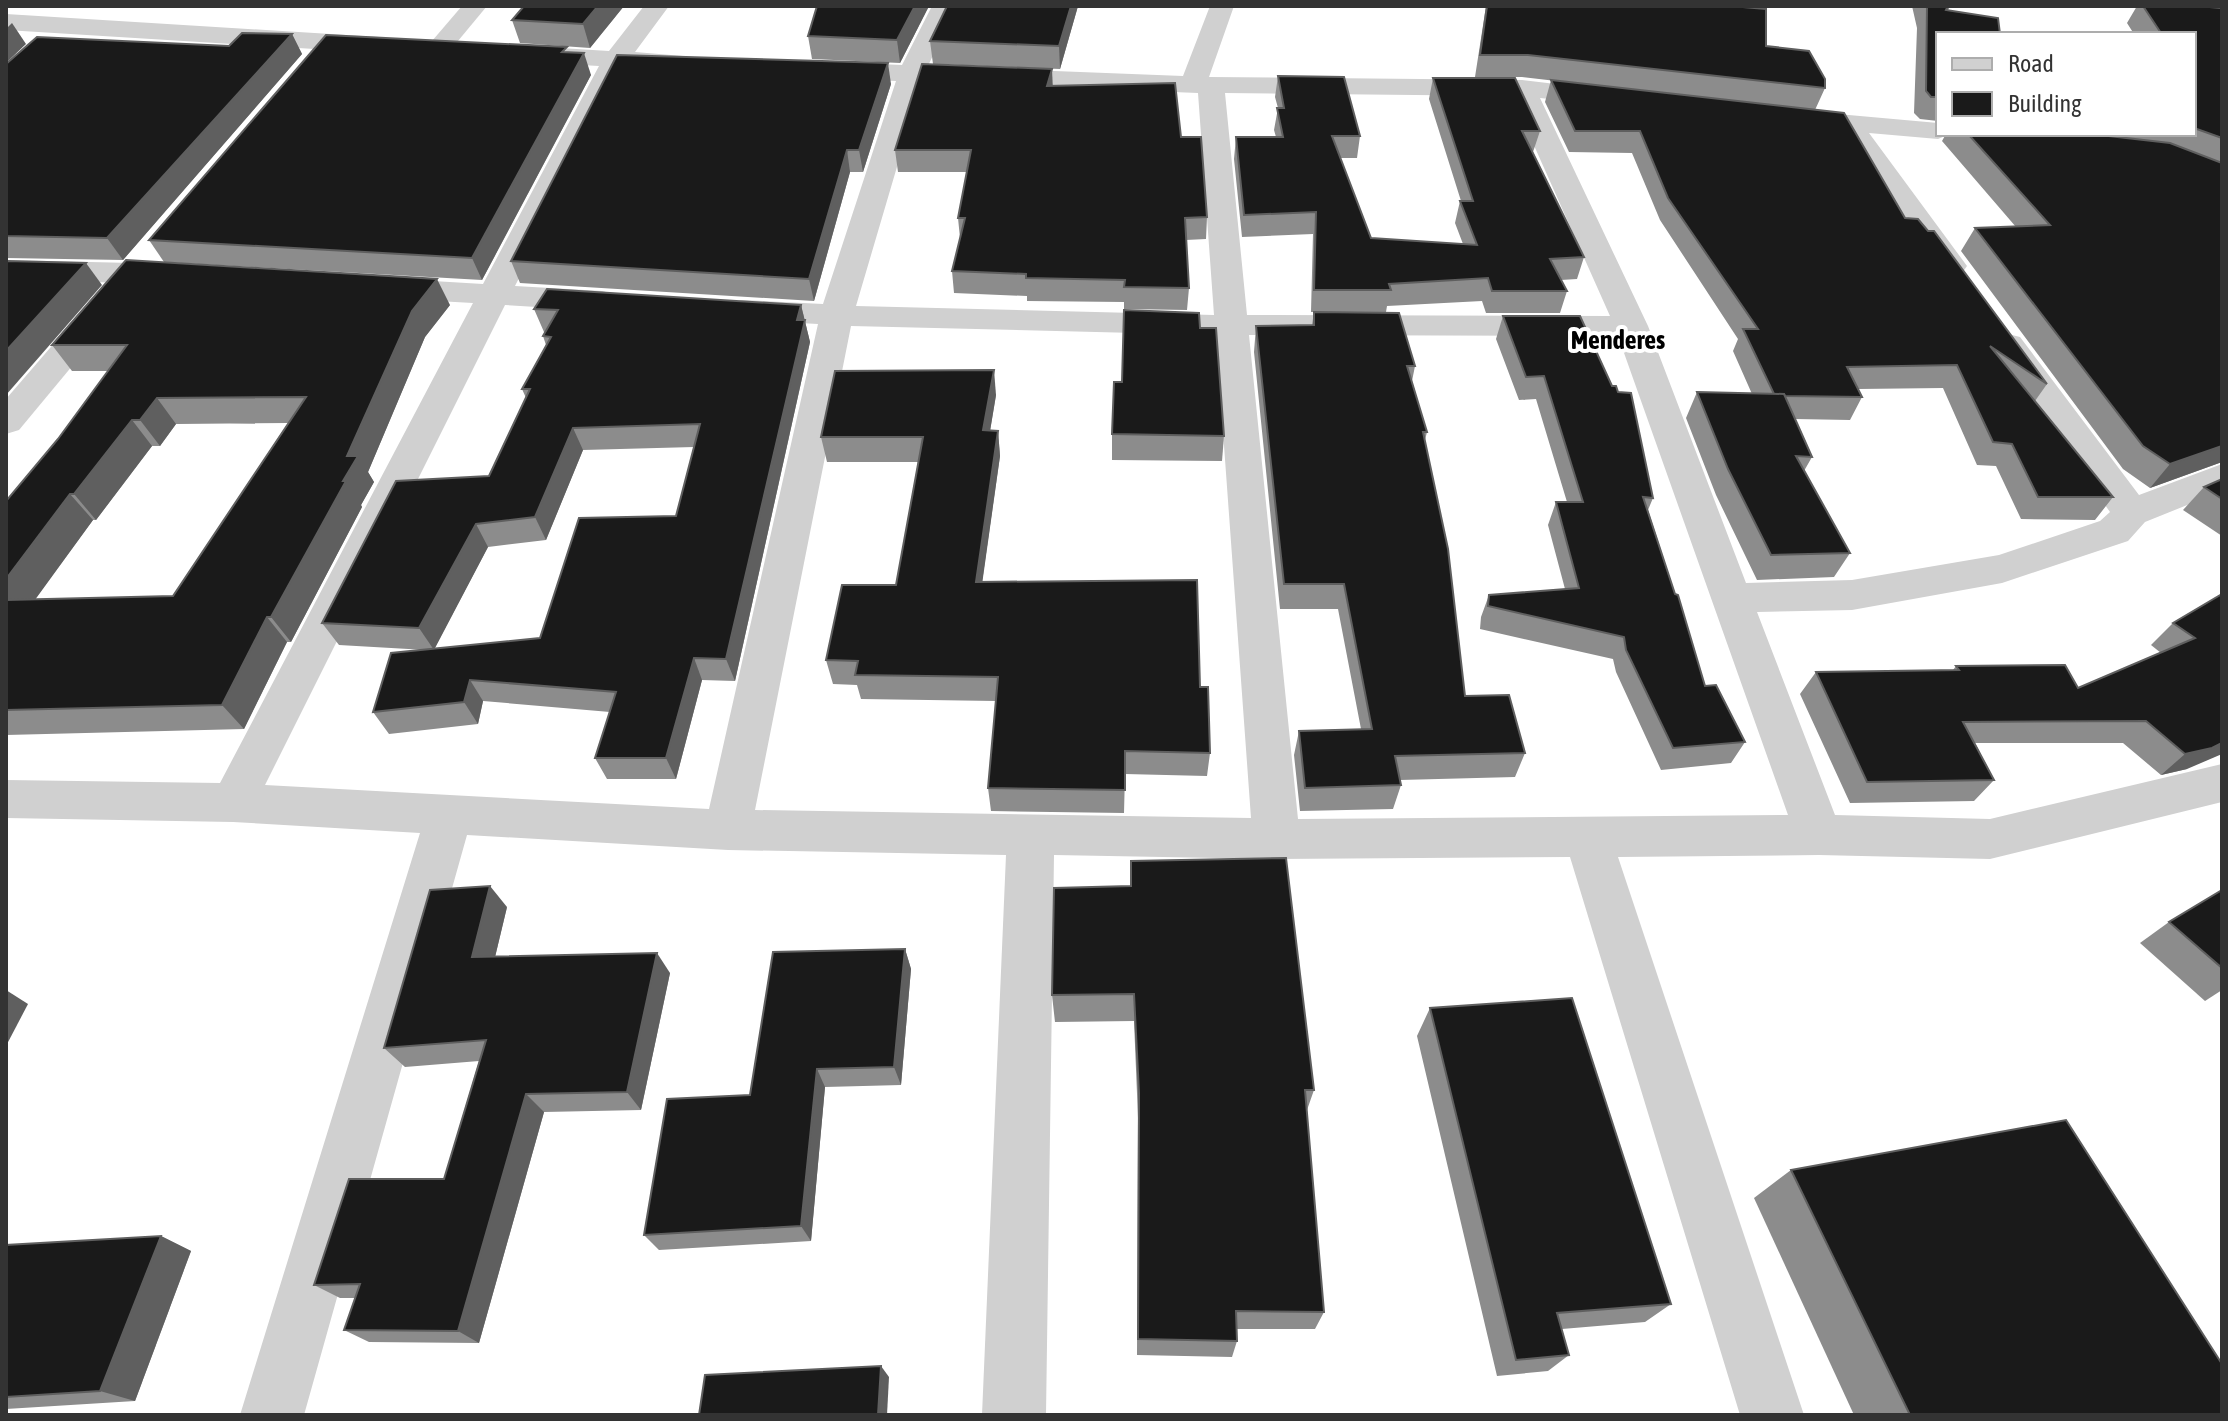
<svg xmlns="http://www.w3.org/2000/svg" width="2228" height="1421" viewBox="0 0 2228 1421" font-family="'Asap Condensed',sans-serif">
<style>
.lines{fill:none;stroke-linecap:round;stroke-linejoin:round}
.minor{fill:#d0d0d0;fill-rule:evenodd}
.wall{fill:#8c8c8c;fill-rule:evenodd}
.shaded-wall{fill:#5f5f5f}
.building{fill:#1a1a1a;stroke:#5f5f5f;stroke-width:2}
.labels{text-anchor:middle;stroke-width:8;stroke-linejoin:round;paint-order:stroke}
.far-district-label{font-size:26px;font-weight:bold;fill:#000;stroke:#fff}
</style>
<rect width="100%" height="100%" fill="#fff"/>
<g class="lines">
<g class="minor">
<polygon points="462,6 487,6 448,53 430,53 426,48"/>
<path d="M644,6H669L635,52L683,56L687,62L683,68L625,67L515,286L602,291L614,294L618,301L614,308L602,311L505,305L265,785L709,809L818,324L742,320L730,317L725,310L730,303L742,300L823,304L896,81L831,78L822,76L818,70L822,64L831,62L902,65L932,6H956L928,66L1183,76L1210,6H1234L1209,77L1522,80L1615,91L1619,97L1615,103L1605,105L1540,98L1648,326L1746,583L1852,580L1999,555L2100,521L2110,512L1991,344L1996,337L2008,334L2020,337L2139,495L2222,464V491L2145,522L2128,541L2002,583L1852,610L1757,612L1835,815L1990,819L2222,764V802L1990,859L1819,855L1618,857L1804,1415H1740L1570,857L1276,859L1054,855L1046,1415H982L1006,855L728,850L467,835L304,1415H240L420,833L233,822L6,818V780L220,783L473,303L383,298L372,295L367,288L372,281L383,278L483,284L599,66L527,62L518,60L514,54L518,48L527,46L609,51ZM922,82L1198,93L1214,315L856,306ZM1225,93L1512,96L1610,316L1247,315ZM851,326L1216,335L1251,818L755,810ZM1249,335L1618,336L1788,815L1298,819Z"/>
<polygon points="6,14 379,37 388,40 392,45 388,50 379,53 6,30"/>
<polygon points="1793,110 1938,123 1938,134 1950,134 1938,139 1869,133 1967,266 1962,273 1951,276 1940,273 1839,130 1783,124 1779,118 1783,112"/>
<polygon points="6,260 174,264 185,267 190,274 185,281 174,284 6,280"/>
<polygon points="100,301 112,304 117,311 112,318 19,430 6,434 6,399 88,304"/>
</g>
</g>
<g class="wall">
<polygon points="524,6 624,6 590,48 520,43 512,20"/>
<polygon points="817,6 929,6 900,63 812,59 808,36"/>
<polygon points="947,6 1078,6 1060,69 937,64 1053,86 1181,137 1207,217 1206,239 1186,240 1189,288 1187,310 1124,309 1124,302 1027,301 1027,296 954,293 952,271 960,238 958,218 967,172 898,172 895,150 933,64 930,41"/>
<polygon points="1486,6 1731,6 1766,46 1825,88 1815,110 1905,218 2047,384 2035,401 2113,497 2095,520 2021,519 1996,466 1977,465 1943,388 1858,389 1862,397 1850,420 1795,419 1812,457 1804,471 1850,553 1834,577 1757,580 1716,495 1686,418 1697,392 1752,394 1733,351 1738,339 1660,220 1632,153 1569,152 1545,102 1551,80 1659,93 1522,77 1475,77"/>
<polygon points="1912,6 1950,6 1938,34 1938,121 1920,119 1914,113 1917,28"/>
<polygon points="2137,6 2197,6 2222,8 2222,462 2150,488 2123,469 1961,251 1975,228 2016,227 1942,141 1946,134 2194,134 2194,34 2134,34 2127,23"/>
<polygon points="292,34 302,54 123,260 6,258 6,64 229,46"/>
<polygon points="569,53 591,75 482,280 164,262 149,240"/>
<polygon points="1278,76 1360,136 1357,158 1340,158 1371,238 1463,244 1455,223 1460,201 1461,201 1429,99 1433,78 1540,131 1533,152 1584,257 1577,279 1561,280 1567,291 1560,313 1486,313 1482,301 1387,306 1386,312 1311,312 1313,234 1242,237 1234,159 1236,137 1276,137 1274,130 1278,108 1275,97"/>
<polygon points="891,84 863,172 850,172 814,301 520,283 511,261"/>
<path d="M450,305L425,337L368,472L374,482L361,505L362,507L291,642H287L244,729L6,735V501L58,439L108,371H72L52,345ZM288,423L173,596L35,599L93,520H96L152,446H160L176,424Z"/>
<path d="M801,305L810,342L735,681L702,680L676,779H607L595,758L610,712L483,701L478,724L389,734L373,712L426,650L339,645L322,623L489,476L526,398L522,389L546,345L543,336L545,332H544L534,309ZM694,447L676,516L540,638L434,649L488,547L546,540L583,450Z"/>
<polygon points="1314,312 1415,366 1412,381 1427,432 1425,440 1465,696 1525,753 1515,777 1400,780 1401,785 1393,809 1300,811 1294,755 1299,731 1361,729 1338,609 1280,609 1254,352 1256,326 1312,325"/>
<polygon points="1503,316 1653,498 1648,510 1705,686 1745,742 1731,763 1661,770 1616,672 1613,659 1480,629 1481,617 1489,595 1565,589 1548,525 1556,502 1567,502 1536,399 1519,400 1496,339"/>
<polygon points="1200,328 1224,436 1222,461 1112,460 1112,434"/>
<polygon points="996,395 990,431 998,431 1000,456 982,582 1200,687 1210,753 1207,776 1125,774 1124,813 991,811 988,788 996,701 861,699 857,685 833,684 826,660 896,585 918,462 827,462 821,437"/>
<polygon points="2222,479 2222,536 2183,510 2204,487"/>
<polygon points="2222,594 2187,769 2161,775 2123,743 1975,743 1994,780 1974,801 1850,803 1800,694 1816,672 1953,670 1956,666 2078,688 2161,653 2151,645 2173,623"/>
<polygon points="1131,861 1314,1090 1307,1110 1324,1312 1315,1329 1237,1329 1237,1341 1232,1357 1137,1355 1138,1118 1134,1021 1055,1022 1052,995 1130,886"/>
<polygon points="2222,890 2222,990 2205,1001 2140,943 2169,922"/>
<polygon points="507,907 495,957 670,973 641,1110 544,1112 479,1343 369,1342 344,1330 355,1298 340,1298 314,1285 444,1179 479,1061 405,1067 384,1048"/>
<polygon points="905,949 911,969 901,1085 825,1087 811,1241 659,1250 644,1235 750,1095"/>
<polygon points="1430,1008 1671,1304 1645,1322 1562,1329 1569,1355 1548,1371 1497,1376 1417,1036"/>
<polygon points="1791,1170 2222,1415 1854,1415 1754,1198"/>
<polygon points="161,1236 191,1251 135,1401 6,1409 6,1245"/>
</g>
<g class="shaded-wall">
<polygon points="598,6 624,6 590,48 583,24"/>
<polygon points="915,6 929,6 900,63 897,40"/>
<polygon points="1071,6 1078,6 1060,69 1059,46"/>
<polygon points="12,23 26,44 6,63 6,29"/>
<polygon points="292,34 302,54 123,260 107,238"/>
<polygon points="584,53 591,75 482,280 472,258"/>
<polygon points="888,63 891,84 863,172 859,150"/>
<polygon points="1052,69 1053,91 1047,86"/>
<polygon points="847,150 850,172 814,301 809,279"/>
<polygon points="86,263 102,285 6,395 6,351"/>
<polygon points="437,279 450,305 425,337 368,472 374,482 361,505 362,507 291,642 271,617 343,481 347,456 412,311"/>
<polygon points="801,305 810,342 735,681 726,659 797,320"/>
<polygon points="994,370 996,395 986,455 983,430"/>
<polygon points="157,398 176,424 160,446 140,420"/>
<polygon points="132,420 152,446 96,520 74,494"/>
<polygon points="573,428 583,450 546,540 535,517"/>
<polygon points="998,431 1000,456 979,606 976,582"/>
<polygon points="2222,446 2222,462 2150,488 2170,464"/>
<polygon points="70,494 93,520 16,626 6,616 6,579"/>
<polygon points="476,524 488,547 434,650 419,628"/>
<polygon points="267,617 287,642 244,729 222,705"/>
<polygon points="694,658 702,680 676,779 666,758"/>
<polygon points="470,680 483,701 478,724 464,702"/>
<polygon points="2222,743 2222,754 2187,769 2161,775 2185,754"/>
<polygon points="490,886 507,907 490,978 472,957"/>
<polygon points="905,949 911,969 901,1085 894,1067"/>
<polygon points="657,953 670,973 641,1110 627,1092"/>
<polygon points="6,990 28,1004 6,1046"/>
<polygon points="817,1069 825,1087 811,1241 801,1226"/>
<polygon points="526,1094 544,1112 479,1343 458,1331"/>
<polygon points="161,1236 191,1251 135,1401 100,1391"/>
<polygon points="881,1366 889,1377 887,1415 878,1415"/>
</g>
<g class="building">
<polygon points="524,6 598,6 583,24 512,20"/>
<polygon points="817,6 915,6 897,40 808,36"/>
<polygon points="947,6 1071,6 1059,46 930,41"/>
<polygon points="1487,6 1731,6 1766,9 1766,46 1809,51 1825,79 1825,88 1528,55 1480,55"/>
<polygon points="1927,6 1948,6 1946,10 1998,18 2000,34 1938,34 1938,97 1931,97 1926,91"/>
<polygon points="2143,6 2197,6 2222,8 2222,138 2194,128 2194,34 2147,34 2161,33"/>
<polygon points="242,33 292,34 107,238 6,236 6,64 37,37 229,46"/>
<polygon points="326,35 567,47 562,52 584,53 472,258 149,240"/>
<polygon points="617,55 888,63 859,150 847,150 809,279 511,261"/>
<polygon points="922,64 1052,69 1047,86 1175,83 1181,137 1201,137 1207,217 1185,218 1189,288 1124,287 1125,280 1026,278 1026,274 952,271 965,218 958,218 971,150 895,150"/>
<polygon points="1278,76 1344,77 1360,136 1332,136 1371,238 1477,245 1460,201 1473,201 1433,78 1515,78 1540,131 1522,131 1584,257 1550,259 1567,291 1492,291 1488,278 1389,284 1391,290 1314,290 1316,212 1244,215 1236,137 1283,137 1277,108 1284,108"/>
<polygon points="1551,80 1844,113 1905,218 1918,219 1928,231 1934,231 2047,384 1990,346 2113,497 2038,497 2012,444 1993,442 1957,365 1847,367 1862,397 1785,396 1784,394 1774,394 1743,329 1758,329 1668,198 1640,131 1575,131"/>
<polygon points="1968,134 2091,134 2170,143 2222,163 2222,446 2170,464 2143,446 1975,228 2050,225"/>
<polygon points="126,260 437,279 412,311 347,456 358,456 343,481 346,481 271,617 267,617 222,705 6,710 6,600 173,596 306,397 157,398 140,420 132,420 74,494 70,494 6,579 6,501 58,439 127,345 52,345"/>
<polygon points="6,261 86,263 6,351"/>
<polygon points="547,289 801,305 797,320 805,320 726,659 694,658 666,758 595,758 616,692 470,680 464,702 373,712 391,653 540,638 579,518 676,516 700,424 573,428 535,517 476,524 419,628 322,623 396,481 489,476 530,389 522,389 551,337 543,336 558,310 534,309"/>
<polygon points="1124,310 1199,313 1200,328 1216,328 1224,436 1112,434 1114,382 1122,382"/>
<polygon points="1314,312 1399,313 1415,366 1407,366 1427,432 1423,432 1448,549 1465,696 1509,695 1525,753 1395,756 1401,785 1305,788 1299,731 1372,729 1344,584 1284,584 1256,326 1314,325"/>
<polygon points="1503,316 1580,316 1612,386 1616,386 1618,392 1631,393 1653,498 1643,497 1675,594 1678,595 1705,686 1716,685 1745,742 1673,748 1626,650 1624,637 1488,606 1489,595 1579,588 1556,502 1583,502 1544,376 1526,377"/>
<polygon points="994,370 983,430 998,431 976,582 1197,580 1200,687 1208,687 1210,753 1125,751 1125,790 988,788 998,677 855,675 858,661 826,660 842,585 896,585 923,437 821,437 835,371"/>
<polygon points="1697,392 1784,394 1812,457 1796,456 1850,553 1771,555 1728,469"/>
<polygon points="2222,479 2222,499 2204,487"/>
<polygon points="2222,594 2222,743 2212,748 2185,754 2146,721 1963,722 1994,780 1867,782 1816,672 1959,670 1956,666 2065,665 2078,688 2195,638 2173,623"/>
<polygon points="1286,858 1314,1090 1305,1090 1324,1312 1236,1311 1237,1341 1138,1339 1139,1093 1134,994 1052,995 1054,888 1131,886 1131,861"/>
<polygon points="490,886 472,957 657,953 627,1092 526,1094 458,1331 344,1330 360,1284 314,1285 349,1179 444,1179 486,1040 384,1048 430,890"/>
<polygon points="2222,890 2222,968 2169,922"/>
<polygon points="905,949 894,1067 817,1069 801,1226 644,1235 667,1099 750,1095 773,952"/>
<polygon points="1572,998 1671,1304 1557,1313 1569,1355 1516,1360 1430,1008"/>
<polygon points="2066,1120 2222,1364 2222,1415 1910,1415 1791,1170"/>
<polygon points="161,1236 100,1391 6,1397 6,1245"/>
<polygon points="881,1366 878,1415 699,1415 705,1375"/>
</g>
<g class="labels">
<g class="far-district-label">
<text x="1618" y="349">Menderes</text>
</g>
</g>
<rect width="2228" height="1421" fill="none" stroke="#333333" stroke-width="16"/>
<rect x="1936" y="32" width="260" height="104" fill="#ffffff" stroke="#adadad" stroke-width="2"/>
<rect x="1952" y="58" width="40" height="12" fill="#d0d0d0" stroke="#adadad" stroke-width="2"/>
<text x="2008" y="72" font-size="24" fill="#333333">Road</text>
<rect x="1952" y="92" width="40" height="24" fill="#1a1a1a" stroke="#adadad" stroke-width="2"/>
<text x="2008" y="112" font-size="24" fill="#333333">Building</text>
</svg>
